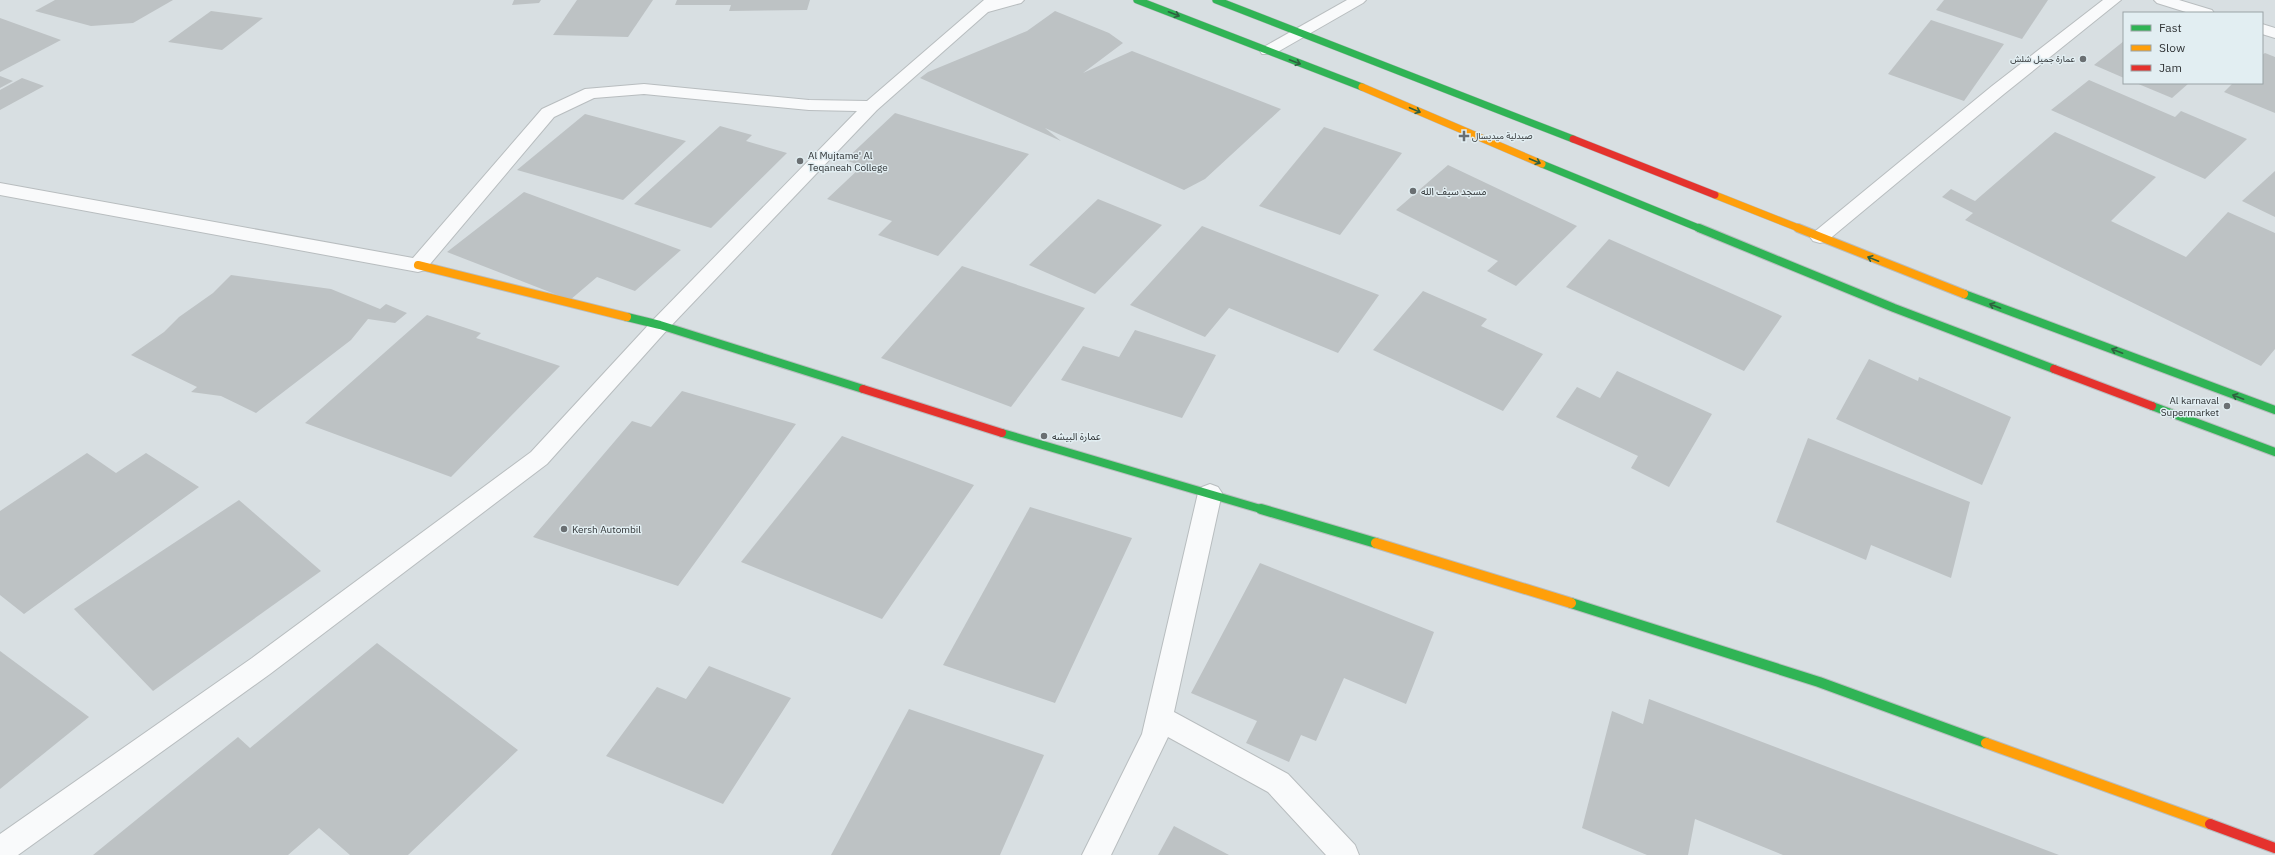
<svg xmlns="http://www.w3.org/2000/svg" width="2275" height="855" viewBox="0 0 2275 855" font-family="'IBM Plex Sans','Noto Sans Arabic',sans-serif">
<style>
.building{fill:#bdc2c4}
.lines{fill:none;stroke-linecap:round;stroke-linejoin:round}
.street-casing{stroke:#b8bdbf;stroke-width:2}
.fast-far2-casing{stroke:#b8bdbf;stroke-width:8}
.fast-far1-casing{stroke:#b8bdbf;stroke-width:10}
.fast-casing{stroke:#b8bdbf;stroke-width:12}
.slow-far2-casing{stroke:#b8bdbf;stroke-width:8}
.slow-far1-casing{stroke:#b8bdbf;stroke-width:10}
.slow-casing{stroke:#b8bdbf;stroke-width:12}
.jam-far2-casing{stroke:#b8bdbf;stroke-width:8}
.jam-far1-casing{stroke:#b8bdbf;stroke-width:10}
.jam-casing{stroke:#b8bdbf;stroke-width:12}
.street{fill:#f9fafb;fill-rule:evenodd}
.fast-far2{stroke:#30b455;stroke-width:7}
.fast-far1{stroke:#30b455;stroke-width:8}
.fast{stroke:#30b455;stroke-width:10}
.slow-far2{stroke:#ff9f0a;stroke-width:7}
.slow-far1{stroke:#ff9f0a;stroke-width:8}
.slow{stroke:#ff9f0a;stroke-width:10}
.jam-far2{stroke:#e5322d;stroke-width:7}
.jam-far1{stroke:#e5322d;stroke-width:8}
.jam{stroke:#e5322d;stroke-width:10}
.oneway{stroke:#2f6040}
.poi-dot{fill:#6a6f72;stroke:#e2eef2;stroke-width:1.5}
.labels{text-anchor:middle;stroke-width:3;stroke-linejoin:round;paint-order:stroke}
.far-poi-label{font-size:9px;fill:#2f3335;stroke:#e2eef2;text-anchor:end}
.poi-label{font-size:10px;fill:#2f3335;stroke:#e2eef2;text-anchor:start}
</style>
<rect width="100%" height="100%" fill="#d8dfe2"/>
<g class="building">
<polygon points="55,0 173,0 133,23 91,26 35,11"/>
<polygon points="514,0 541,0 539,3 512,5"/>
<polygon points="577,0 653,0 628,37 553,35"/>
<polygon points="677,0 810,0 807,10 729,11 731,5 675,5"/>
<polygon points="1944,0 2048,0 2022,39 1936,10"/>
<polygon points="211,11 263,18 222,50 168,42"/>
<polygon points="1055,11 1109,33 1123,43 1083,73 1132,51 1281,109 1205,179 1184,190 1045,128 1061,141 920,78 928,72 1027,31"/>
<polygon points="0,18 61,40 0,72"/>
<polygon points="1931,20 2004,44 1964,101 1888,74"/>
<polygon points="2124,41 2124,78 2094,65"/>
<polygon points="2265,53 2275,57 2275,113 2224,92 2233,83 2262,83 2262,55"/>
<polygon points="0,76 13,81 0,88"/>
<polygon points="22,78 44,86 0,110 0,90"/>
<polygon points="2089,80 2175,117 2181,111 2247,139 2205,179 2051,110"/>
<polygon points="2136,83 2189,83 2172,98"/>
<polygon points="895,113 1029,154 938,256 878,235 892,221 827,199 862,166 845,160"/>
<polygon points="585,114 686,141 623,200 517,170"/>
<polygon points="720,126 752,135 746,141 787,153 711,228 634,204"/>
<polygon points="1324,127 1402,153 1340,235 1259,206"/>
<polygon points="2055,132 2156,177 2111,221 2186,257 2228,212 2275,233 2275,349 2261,366 1965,220 1973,213 1942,197 1951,189 1975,201"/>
<polygon points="1448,165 1577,226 1516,286 1487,271 1498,261 1396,210"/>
<polygon points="2275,171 2275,217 2242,201"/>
<polygon points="524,192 681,250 635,291 597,277 570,300 447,252"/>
<polygon points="1098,199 1162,225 1095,294 1029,265"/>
<polygon points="1202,226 1379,295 1338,353 1229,308 1205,337 1130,305"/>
<polygon points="1609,239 1782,316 1744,371 1566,287"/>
<polygon points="962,266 1085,308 1011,407 881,358"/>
<polygon points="231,275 331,289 380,309 386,304 407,313 395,323 368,319 351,340 256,413 221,396 191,392 197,387 131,355 164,332 179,317 213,293"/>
<polygon points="1423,291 1487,319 1481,326 1543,354 1503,411 1373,350"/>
<polygon points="427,315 481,333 476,338 560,366 451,477 305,423"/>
<polygon points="1135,330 1216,355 1182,418 1061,380 1083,346 1119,357"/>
<polygon points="1869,359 1918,381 1919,377 2011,417 1982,485 1836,419"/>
<polygon points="1617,371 1712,414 1669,487 1631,468 1638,456 1556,417 1577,387 1600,398"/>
<polygon points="682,391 796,424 678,586 533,537 632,421 651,427"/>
<polygon points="842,436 974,485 882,619 741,562"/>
<polygon points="1808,438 1970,502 1951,578 1871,545 1866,560 1776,522"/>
<polygon points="87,453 116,473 146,453 199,487 24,614 0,595 0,511"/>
<polygon points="239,500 321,571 153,691 74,609"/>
<polygon points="1030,507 1132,538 1055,703 943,665"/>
<polygon points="1260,563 1434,632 1406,704 1344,678 1316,741 1301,735 1289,762 1246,743 1257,721 1191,693"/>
<polygon points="377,643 518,750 408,855 350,855 319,828 288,855 93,855 238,737 250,748"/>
<polygon points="0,651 89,717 0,789"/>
<polygon points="709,666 791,698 723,804 606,756 657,687 686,699"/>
<polygon points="1649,699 2059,855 1783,855 1695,819 1688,855 1647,855 1582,828 1612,711 1643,724"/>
<polygon points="909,709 1044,755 1000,855 831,855"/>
<polygon points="1174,826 1229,855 1158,855"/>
</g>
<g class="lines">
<g class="street-casing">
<g id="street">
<polygon points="984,0 1024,0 1021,3 988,12 877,110 667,330 547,464 270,674 18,855 0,855 0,834 252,658 531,452 653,320 857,111 809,110 644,94 594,98 554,117 425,270 418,272 0,195 0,183 413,258 542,109 585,89 644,84 809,100 867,101"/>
<polygon points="1347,0 1366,0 1363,3 1274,54 1262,54 1260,51 1262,48"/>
<polygon points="2103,0 2121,0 2004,94 1827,241 1820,243 1813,241 1810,237 1813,233 1992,86"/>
<polygon points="2154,0 2179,0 2212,10 2214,13 2189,13 2157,3"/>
<polygon points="2262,24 2275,28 2275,38 2262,34"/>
<polygon points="1210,484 1218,487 1222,493 1174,712 1288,774 1355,845 1359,855 1326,855 1268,792 1168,737 1111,855 1082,855 1142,734 1198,493 1202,487"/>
</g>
</g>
<g class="fast-far2-casing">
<g id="fast-far2">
<polyline points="1137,0 1362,87"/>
<polyline points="1216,0 1573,139"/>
<polyline points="1542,164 1701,229"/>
</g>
</g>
<g class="fast-far1-casing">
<g id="fast-far1">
<polyline points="1699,228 1894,308 2054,369"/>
<polyline points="1964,294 2275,410"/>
<polyline points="627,317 660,325 863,389"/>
<polyline points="2152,406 2275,452"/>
<polyline points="1002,433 1264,510"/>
</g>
</g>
<g class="fast-casing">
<g id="fast">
<polyline points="1261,509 1376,543"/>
<polyline points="1571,603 1819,682 1986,743"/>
</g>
</g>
<g class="slow-far2-casing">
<g id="slow-far2">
<polyline points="1362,87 1542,164"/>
<polyline points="1715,195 1801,229"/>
</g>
</g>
<g class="slow-far1-casing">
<g id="slow-far1">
<polyline points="1798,228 1964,294"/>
<polyline points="418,265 627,317"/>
</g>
</g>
<g class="slow-casing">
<g id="slow">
<polyline points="1376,543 1571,603"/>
<polyline points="1986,743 2210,824"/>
</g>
</g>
<g class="jam-far2-casing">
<polyline id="jam-far2" points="1573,139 1715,195"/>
</g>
<g class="jam-far1-casing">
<g id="jam-far1">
<polyline points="2054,369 2152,406"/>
<polyline points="863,389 1002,433"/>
</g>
</g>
<g class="jam-casing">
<polyline id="jam" points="2210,824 2275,848"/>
</g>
<use href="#street" class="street"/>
<use href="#fast-far2" class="fast-far2"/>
<use href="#fast-far1" class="fast-far1"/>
<use href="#fast" class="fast"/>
<use href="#slow-far2" class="slow-far2"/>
<use href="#slow-far1" class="slow-far1"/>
<use href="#slow" class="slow"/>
<use href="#jam-far2" class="jam-far2"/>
<use href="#jam-far1" class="jam-far1"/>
<use href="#jam" class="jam"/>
</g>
<defs><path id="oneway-shaft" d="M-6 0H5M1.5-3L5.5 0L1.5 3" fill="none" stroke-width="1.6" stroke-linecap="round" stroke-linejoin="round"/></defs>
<g class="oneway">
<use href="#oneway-shaft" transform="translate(1174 14) rotate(21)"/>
<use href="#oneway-shaft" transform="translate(1295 62) rotate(21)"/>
<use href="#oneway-shaft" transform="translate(1415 110) rotate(23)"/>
<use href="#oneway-shaft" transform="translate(1535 161) rotate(23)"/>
<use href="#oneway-shaft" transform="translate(1873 259) rotate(-158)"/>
<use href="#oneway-shaft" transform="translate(1995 306) rotate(-159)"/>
<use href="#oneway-shaft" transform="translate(2117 351) rotate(-159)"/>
<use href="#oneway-shaft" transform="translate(2238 397) rotate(-159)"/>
</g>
<g class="poi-dot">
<circle cx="2083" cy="59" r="4"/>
<path d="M1462 130h4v4h4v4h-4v4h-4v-4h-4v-4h4z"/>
<circle cx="800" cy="161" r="4"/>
<circle cx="1413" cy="191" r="4"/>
<circle cx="2227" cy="406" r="4"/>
<circle cx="1044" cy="436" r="4"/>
<circle cx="564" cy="529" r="4"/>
</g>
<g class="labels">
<g class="far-poi-label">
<text x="2075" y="62">عمارة جميل شلش</text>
<text x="1472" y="139" text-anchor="start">صيدلية ميديسال</text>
</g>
<g class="poi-label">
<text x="808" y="159">Al Mujtame' Al<tspan x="808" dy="12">Teqaneah College</tspan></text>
<text x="1421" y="195">مسجد سيف الله</text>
<text x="2219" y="404" text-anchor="end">Al karnaval<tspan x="2219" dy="12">Supermarket</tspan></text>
<text x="1052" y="440">عمارة البيشه</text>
<text x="572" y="533">Kersh Autombil</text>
</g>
</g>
<rect x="2123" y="12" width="140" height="72" fill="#e2eef2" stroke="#9aa3a6"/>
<rect x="2131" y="25" width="20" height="6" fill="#30b455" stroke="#9aa3a6"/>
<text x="2159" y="32" font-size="12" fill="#2f3335">Fast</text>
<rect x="2131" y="45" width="20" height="6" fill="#ff9f0a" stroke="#9aa3a6"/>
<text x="2159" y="52" font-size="12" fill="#2f3335">Slow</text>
<rect x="2131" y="65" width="20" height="6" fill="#e5322d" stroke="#9aa3a6"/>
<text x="2159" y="72" font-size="12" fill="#2f3335">Jam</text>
</svg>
